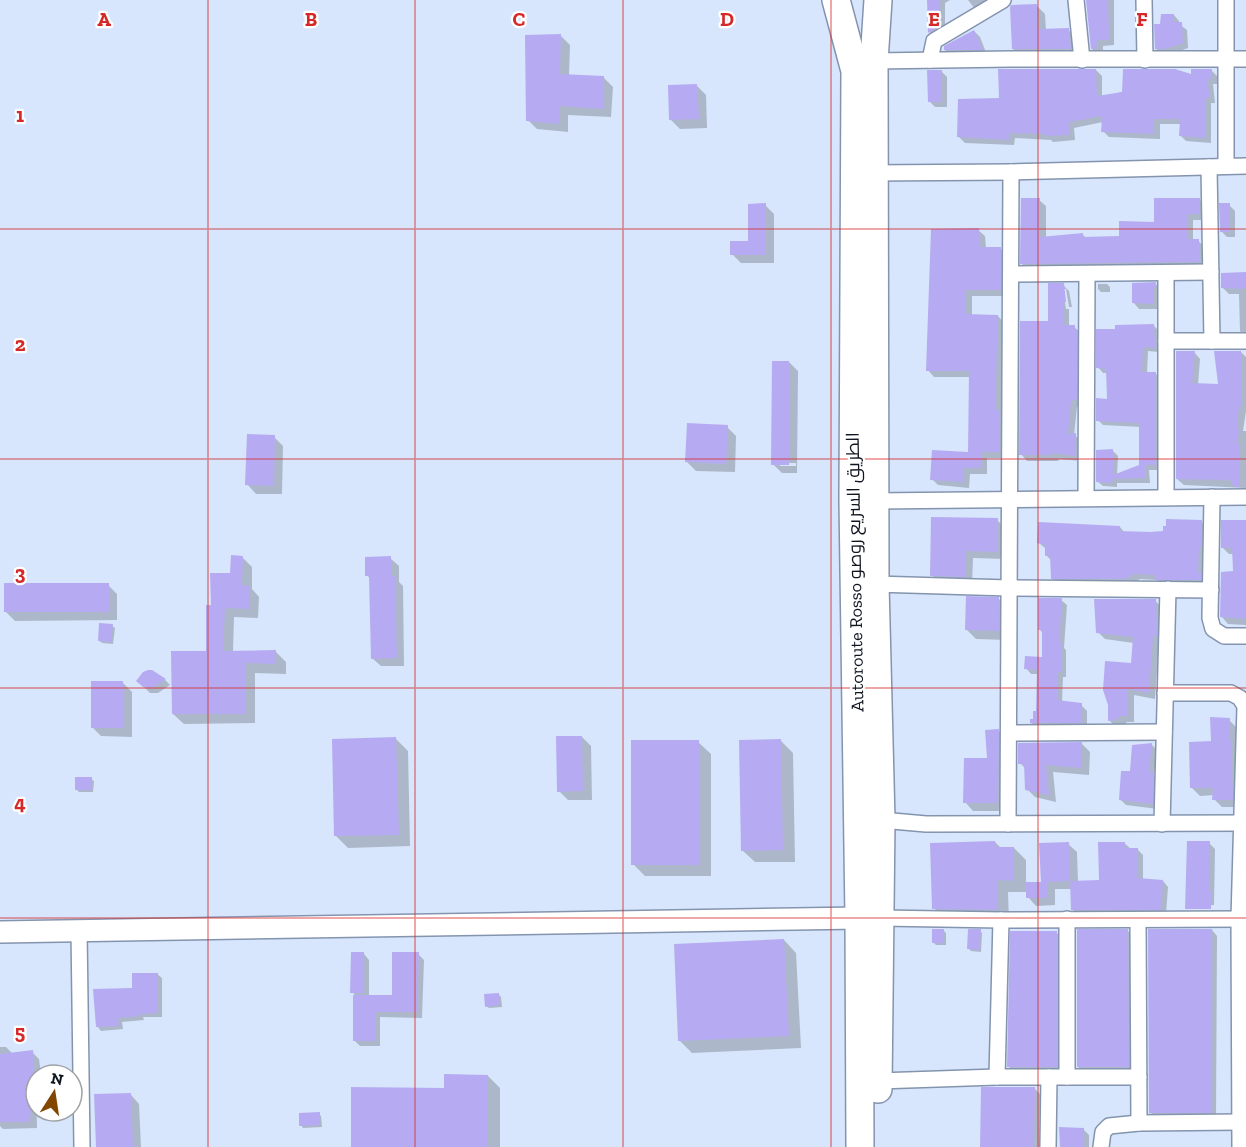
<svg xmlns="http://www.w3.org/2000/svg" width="1246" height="1147" viewBox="0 0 1246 1147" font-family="'Zilla Slab',Cairo,serif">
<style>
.shadow{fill:#0003;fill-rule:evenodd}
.building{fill:#b6abf3}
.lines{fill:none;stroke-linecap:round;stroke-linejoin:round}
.street-casing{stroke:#8494ae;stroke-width:18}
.secondary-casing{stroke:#8494ae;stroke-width:24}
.highway-casing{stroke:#8494ae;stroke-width:30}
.street{stroke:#fff;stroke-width:15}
.secondary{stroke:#fff;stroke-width:21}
.highway{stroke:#fff;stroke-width:27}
.grid{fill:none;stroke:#d62828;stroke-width:1.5;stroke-opacity:0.55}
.labels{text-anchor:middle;stroke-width:4.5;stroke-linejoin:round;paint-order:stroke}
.street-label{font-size:18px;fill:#101620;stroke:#fff}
.grid-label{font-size:20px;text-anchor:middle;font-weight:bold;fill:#d62828;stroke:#fff;stroke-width:4.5;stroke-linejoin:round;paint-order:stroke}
</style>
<rect width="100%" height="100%" fill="#d7e6fc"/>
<g class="shadow">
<polygon points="929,0 950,0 945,3 945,33 936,38 930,33"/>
<polygon points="968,0 1000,0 978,13"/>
<polygon points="1087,0 1114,0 1114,45 1103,46 1103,53 1098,54 1092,49"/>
<polygon points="1036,5 1045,14 1046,31 1068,30 1077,38 1079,57 1022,57 1013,49"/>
<polygon points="1174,15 1179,21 1179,24 1187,30 1188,48 1171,54 1162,54 1156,49 1161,26"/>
<polygon points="974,31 980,37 987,55 951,55 945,50"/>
<polygon points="561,36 570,45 569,76 604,78 613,87 611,117 568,115 568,132 537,129 528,120"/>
<polygon points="1096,70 1102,76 1102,97 1211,70 1217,76 1217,84 1213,84 1215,103 1211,103 1211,143 1186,141 1180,135 1181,124 1160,124 1160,139 1109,137 1103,131 1103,122 1074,128 1075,140 1053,142 1051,140 1015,138 1014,145 965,143 959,137 1000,100"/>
<polygon points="941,71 947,77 947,107 935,107 929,101"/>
<polygon points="697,86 706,95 707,128 680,129 671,120"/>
<polygon points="1199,199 1206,206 1206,220 1193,220 1193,240 1198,241 1205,247 1205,268 1028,270 1022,264 1039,200 1046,206 1046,238 1082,234 1086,238 1120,237 1156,224"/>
<polygon points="765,205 774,214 774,263 741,263 732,254 750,243"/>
<polygon points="1229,205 1235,211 1235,237 1227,237 1221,231"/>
<polygon points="978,230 985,236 986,248 1000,248 1007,255 1007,296 972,296 972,316 998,316 1004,323 1001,413 1006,418 1006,458 987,458 987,474 970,474 969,488 938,485 932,479 970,454 971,377 934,377 928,370"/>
<polygon points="1246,273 1246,337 1240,331 1239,294 1229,294 1222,287"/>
<polygon points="1098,284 1107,284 1110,287 1110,292 1101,292 1098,289"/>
<polygon points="1156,284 1161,290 1161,293 1158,293 1159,309 1139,309 1134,303"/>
<polygon points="1063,285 1069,291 1072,307 1069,307 1066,289 1063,289 1066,309 1069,309 1069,327 1074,327 1081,333 1082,405 1077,407 1074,435 1082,441 1082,461 1059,459 1058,461 1027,461 1021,454 1049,322"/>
<polygon points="1154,326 1159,331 1159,352 1148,351 1147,374 1156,374 1161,379 1161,470 1149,470 1150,483 1117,483 1117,487 1103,486 1097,481 1113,451 1118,456 1117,475 1140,466 1141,427 1103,425 1098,420 1109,400 1108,373 1103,373 1098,367"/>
<polygon points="1194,352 1200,359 1198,385 1220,386 1241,352 1246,357 1246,411 1243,431 1246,431 1246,488 1184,485 1177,479"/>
<path d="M789,362L798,371L797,473H782L773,464ZM780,463H796V466H780Z"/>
<polygon points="727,427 736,436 735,472 696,471 687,462"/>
<polygon points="274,437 283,446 282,494 256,494 247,484"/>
<polygon points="997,520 1005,528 1005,559 973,558 972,584 940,583 932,575"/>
<polygon points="1201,521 1207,527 1206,585 1162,585 1157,580 1140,579 1132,585 1058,584 1052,578 1051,560 1046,555 1046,549 1038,542 1120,527 1125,533 1164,533"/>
<polygon points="1246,522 1246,625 1228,624 1222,617 1222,573 1234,573 1234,554 1229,554 1222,547"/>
<polygon points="242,557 252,567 252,589 259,597 258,618 234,617 233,652 276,652 286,662 286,674 255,673 255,723 184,724 173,714 207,652 213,606"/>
<polygon points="390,558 399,566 399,582 403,586 404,666 381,666 372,658 371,580 367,575"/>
<polygon points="108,585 117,594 117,620 15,621 6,612"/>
<polygon points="999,599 1008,608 1008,640 976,639 967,630"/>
<polygon points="1061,600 1067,605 1064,648 1066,650 1066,677 1063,677 1062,702 1081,705 1087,711 1087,728 1037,728 1031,723 1037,713 1038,674 1031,674 1026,668 1043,659 1044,634 1039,629"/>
<polygon points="1155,601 1162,607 1163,642 1159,641 1155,699 1134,695 1134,722 1127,722 1123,727 1116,727 1109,720 1132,665 1134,643 1105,639 1098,632"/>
<polygon points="112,626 115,628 113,644 102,643 99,640"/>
<polygon points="148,671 165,680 170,685 158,693 150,693 138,681"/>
<polygon points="123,683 132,692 132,737 101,736 92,727"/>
<polygon points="1229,720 1237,728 1236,748 1238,750 1240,807 1222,807 1214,799 1214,795 1200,796 1192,788 1212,743"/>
<polygon points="998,730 1006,739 1006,811 973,811 965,802 989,759"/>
<polygon points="582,737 591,746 592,800 568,800 559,791"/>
<polygon points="396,739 408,751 410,846 348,848 336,836"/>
<polygon points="781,741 793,753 795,862 755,862 742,850"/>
<polygon points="698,742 711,754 711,876 645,876 633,864"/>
<polygon points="1082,744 1090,752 1089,775 1053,772 1056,802 1035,797 1027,789 1026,769 1020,763"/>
<polygon points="1151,744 1157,750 1154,775 1158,779 1158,809 1126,805 1120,799 1131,772"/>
<polygon points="91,779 94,781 93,792 79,792 77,790"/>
<polygon points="995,842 1001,848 1014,848 1026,860 1026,883 1043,883 1068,844 1077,852 1078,882 1101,881 1124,843 1130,848 1138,850 1143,855 1143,880 1163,881 1168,887 1166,914 1078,915 1072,909 1072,889 1055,889 1055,905 1036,906 1028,897 1028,892 1008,892 1009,921 946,920 934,908"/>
<polygon points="1209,843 1215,849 1214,905 1193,906"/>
<polygon points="943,930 946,933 946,945 936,945 934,943"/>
<polygon points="1212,930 1217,936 1216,1118 1156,1118 1150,1112"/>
<polygon points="980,931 982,933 981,952 971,951 968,948"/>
<polygon points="1128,931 1133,937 1134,1072 1084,1072 1078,1067"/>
<polygon points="1057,933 1062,939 1062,1072 1014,1072 1009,1067"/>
<polygon points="784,940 796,953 801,1048 692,1053 680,1041"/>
<polygon points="364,954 369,960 369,996 393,996 418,954 424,960 422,1018 380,1017 380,1046 360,1046 354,1040 355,995 352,992"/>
<polygon points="157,974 162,978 162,1017 143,1017 144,1020 122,1022 123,1029 101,1031 97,1026 133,989"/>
<polygon points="498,994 501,997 502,1007 489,1008 486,1006"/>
<polygon points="0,1047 6,1047 13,1054 32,1052 39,1059 41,1075 36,1075 37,1128 3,1129 0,1126"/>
<polygon points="488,1076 500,1088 500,1147 352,1147 446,1089"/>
<polygon points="1034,1088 1040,1094 1039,1147 982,1147"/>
<polygon points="131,1095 139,1104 141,1147 98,1147"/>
<polygon points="319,1114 321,1116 322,1127 303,1128 301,1125"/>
<polygon points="1083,1129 1089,1135 1089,1147 1062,1147"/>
</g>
<g class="building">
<polygon points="927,0 940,0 940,26 928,33"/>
<polygon points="1086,0 1108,0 1109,40 1098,40 1096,49 1091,49"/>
<polygon points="1037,4 1038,29 1069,28 1071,49 1012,49 1010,7 1011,5"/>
<polygon points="1161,14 1174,14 1174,22 1182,22 1183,43 1165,49 1155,49 1154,24 1160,24"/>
<polygon points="974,30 983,50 944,50 944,46"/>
<polygon points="561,34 560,74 604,76 603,109 560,106 559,124 526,121 525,35"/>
<polygon points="998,69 1096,69 1097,96 1122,92 1123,69 1175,69 1191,74 1191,69 1212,69 1212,79 1207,79 1210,98 1205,98 1206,138 1179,136 1180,119 1154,119 1154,134 1101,132 1102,116 1069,122 1069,135 1045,136 1045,134 1009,133 1009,140 957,137 958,99 999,98"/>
<polygon points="927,70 942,70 942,102 928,102"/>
<polygon points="697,84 699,119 669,120 668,85"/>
<polygon points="1021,198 1040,198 1040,237 1083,233 1083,237 1119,236 1119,221 1154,222 1154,198 1200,198 1200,214 1187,214 1187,239 1199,239 1199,262 1020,264"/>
<polygon points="766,203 766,255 730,255 730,241 748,241 748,204"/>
<polygon points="1219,203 1230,203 1230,232 1220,232"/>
<polygon points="979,228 980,247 1001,247 1001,290 966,290 966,314 998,315 995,410 1000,410 1000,452 981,452 981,468 964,468 964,482 930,480 932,450 968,452 969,371 926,371 931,229"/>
<polygon points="1246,272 1246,289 1221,288 1221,273"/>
<polygon points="1156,282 1155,288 1153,288 1154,304 1132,303 1132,283"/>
<polygon points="1048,283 1064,283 1066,302 1063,302 1063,325 1075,325 1075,330 1077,330 1077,399 1071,401 1068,434 1076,433 1076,456 1053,453 1052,455 1019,455 1020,321 1048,321"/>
<polygon points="1154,324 1155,348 1143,347 1142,372 1156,372 1156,465 1145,465 1145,478 1113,479 1112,483 1096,482 1096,450 1113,449 1113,475 1139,465 1139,423 1096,421 1096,398 1107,399 1106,369 1096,368 1096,329 1115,329 1115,325"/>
<polygon points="1176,351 1195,351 1192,383 1218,384 1214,351 1241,351 1241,406 1239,406 1237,430 1240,430 1236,444 1240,443 1240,487 1234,487 1230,480 1176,479"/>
<polygon points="772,361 789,361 789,465 771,465"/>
<polygon points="687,423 728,425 726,464 685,462"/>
<polygon points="247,434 275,435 274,486 245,485"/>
<polygon points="931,517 998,518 997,552 965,551 965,577 930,576"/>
<polygon points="1166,519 1202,520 1201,547 1199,547 1198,572 1201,572 1201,580 1155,580 1155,575 1134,574 1126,579 1051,579 1050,555 1045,556 1045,545 1037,543 1038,522 1120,526 1120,531 1150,532 1163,531 1163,526 1166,526"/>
<polygon points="1221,520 1246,520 1246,619 1220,617 1221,572 1233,571 1232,548 1221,548"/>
<polygon points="231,555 243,556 242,585 250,586 249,609 225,608 223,651 276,650 276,664 245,663 246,714 172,714 171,651 206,651 206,605 211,605 210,573 230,573"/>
<polygon points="391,556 391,576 395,576 397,658 371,659 369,576 365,576 365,557"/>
<rect x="4" y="583" width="105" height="29"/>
<polygon points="966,596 999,597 999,631 965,630"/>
<polygon points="1038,598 1062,598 1059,643 1061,642 1061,672 1058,672 1057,700 1082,703 1082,723 1030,723 1030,719 1033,719 1033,711 1036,711 1037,670 1024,669 1025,656 1042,657 1042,630 1038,630"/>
<polygon points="1094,599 1156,599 1157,636 1153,635 1149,693 1128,689 1127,716 1120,716 1116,720 1108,721 1108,705 1103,690 1105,661 1131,663 1133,637 1096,633"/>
<polygon points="99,623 113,624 111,642 98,641"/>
<polygon points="148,670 152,670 166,679 152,688 143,687 136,681 143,672"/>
<rect x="91" y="681" width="32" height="47"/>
<polygon points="1210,717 1230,718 1229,741 1231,740 1233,800 1212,800 1213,788 1190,788 1189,742 1211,741"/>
<polygon points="999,729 998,803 963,803 964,758 987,758 985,730"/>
<polygon points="556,736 582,736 583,791 557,792"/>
<polygon points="396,737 399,835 334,836 332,739"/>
<polygon points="781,739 783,850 741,851 739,740"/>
<rect x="631" y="740" width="68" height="125"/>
<polygon points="1082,742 1081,768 1046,765 1049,795 1025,790 1024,764 1018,764 1018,743"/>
<polygon points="1152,743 1149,772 1153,772 1153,804 1119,800 1121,771 1130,771 1132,745"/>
<rect x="75" y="777" width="17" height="13"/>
<polygon points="995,841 995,847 1014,847 1014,881 997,880 998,910 932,909 930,843"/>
<polygon points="1187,841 1210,841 1209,891 1211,891 1211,909 1185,909"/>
<polygon points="1069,842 1070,881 1047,882 1047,898 1026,898 1026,882 1041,882 1039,843"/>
<polygon points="1098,842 1125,842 1125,848 1138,848 1138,878 1163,880 1161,910 1071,910 1070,881 1099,880"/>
<rect x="932" y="929" width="12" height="14"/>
<polygon points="968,929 981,929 979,950 967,949"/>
<polygon points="1077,929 1128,929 1129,1067 1077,1067"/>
<polygon points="1148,929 1212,929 1211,1113 1149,1113"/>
<polygon points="1010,931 1057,931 1057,1067 1007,1067"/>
<polygon points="784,939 789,1036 678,1041 674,944"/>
<polygon points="351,952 364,952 364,993 350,993"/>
<polygon points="392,952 419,952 417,1012 375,1012 375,1041 353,1041 353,995 392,995"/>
<polygon points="132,973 158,973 158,1013 140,1014 140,1016 118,1018 119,1026 96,1027 93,989 132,988"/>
<polygon points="499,993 500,1005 485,1007 484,994"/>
<polygon points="33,1050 34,1063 30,1122 0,1122 0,1054"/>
<polygon points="444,1074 488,1075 488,1147 351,1147 351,1087 444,1088"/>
<polygon points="981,1087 1035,1087 1034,1147 980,1147"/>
<polygon points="131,1093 133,1147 96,1147 94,1094"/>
<polygon points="320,1112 320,1125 299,1126 299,1113"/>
<polygon points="1059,1127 1084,1128 1084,1147 1060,1147"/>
</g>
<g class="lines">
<g class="street-casing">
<g id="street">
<polyline points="1076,0 1082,60"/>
<polyline points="1144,0 1145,60"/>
<polyline points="1226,0 1226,166"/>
<polyline points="930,60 934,41 1003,0"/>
<polyline points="874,61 1010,59 1246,59"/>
<polyline points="1209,167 1212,341"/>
<polyline points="868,173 1011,172 1246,166"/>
<polyline points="1166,273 1166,497"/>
<polyline points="1011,274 1211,272"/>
<polyline points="1166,341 1246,341"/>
<polyline points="1212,497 1210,618 1213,629 1224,636 1246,636"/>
<polyline points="1086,498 1087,274"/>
<polyline points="874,501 1246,497"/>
<polyline points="875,584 1009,588 1211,590"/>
<polyline points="1165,693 1231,693 1240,698 1245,706 1239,919 1240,1147"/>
<polyline points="1009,733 1164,732"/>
<polyline points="881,820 926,824 1246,823"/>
<polyline points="1008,824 1011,172"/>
<polyline points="1162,824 1168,589"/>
<polyline points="881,918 1001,920 1239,919"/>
<polyline points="1067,919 1067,1077"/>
<polyline points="1138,920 1139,1123"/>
<polyline points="79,930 82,1147"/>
<polyline points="997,1077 1001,920"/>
<polyline points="878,1081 997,1077 1139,1077"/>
<polyline points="1048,1147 1049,1077"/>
<polyline points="1101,1147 1103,1132 1109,1126 1139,1123 1240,1122"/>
</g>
</g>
<g class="secondary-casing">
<polyline id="secondary" points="0,932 859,918"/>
</g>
<g class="highway-casing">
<g id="highway">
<polyline points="836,0 855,71 853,500 859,918 860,1147"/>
<polyline points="878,0 874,61 875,584 881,820 878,1089"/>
</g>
</g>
<use href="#street" class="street"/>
<use href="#secondary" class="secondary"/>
<use href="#highway" class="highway"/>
</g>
<path class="grid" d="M208,0V1147M415,0V1147M623,0V1147M831,0V1147M1038,0V1147M0,229H1246M0,459H1246M0,688H1246M0,918H1246"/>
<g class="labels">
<g class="street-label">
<text transform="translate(855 572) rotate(-91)" y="6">Autoroute Rosso الطريق السريع روصو</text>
</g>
</g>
<g class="grid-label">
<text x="104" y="26">A</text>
<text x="311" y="26">B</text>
<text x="519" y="26">C</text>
<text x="727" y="26">D</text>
<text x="934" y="26">E</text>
<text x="1142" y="26">F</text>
<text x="20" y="122">1</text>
<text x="20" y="351">2</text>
<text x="20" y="580">3</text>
<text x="20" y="810">4</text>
<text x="20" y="1039">5</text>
</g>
<g transform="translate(54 1093) rotate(12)"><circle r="28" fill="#ffffff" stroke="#9fa2a6" stroke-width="1.5"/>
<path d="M0-4.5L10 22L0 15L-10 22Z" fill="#824600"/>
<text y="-9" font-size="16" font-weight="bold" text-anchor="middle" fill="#101620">N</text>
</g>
</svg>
